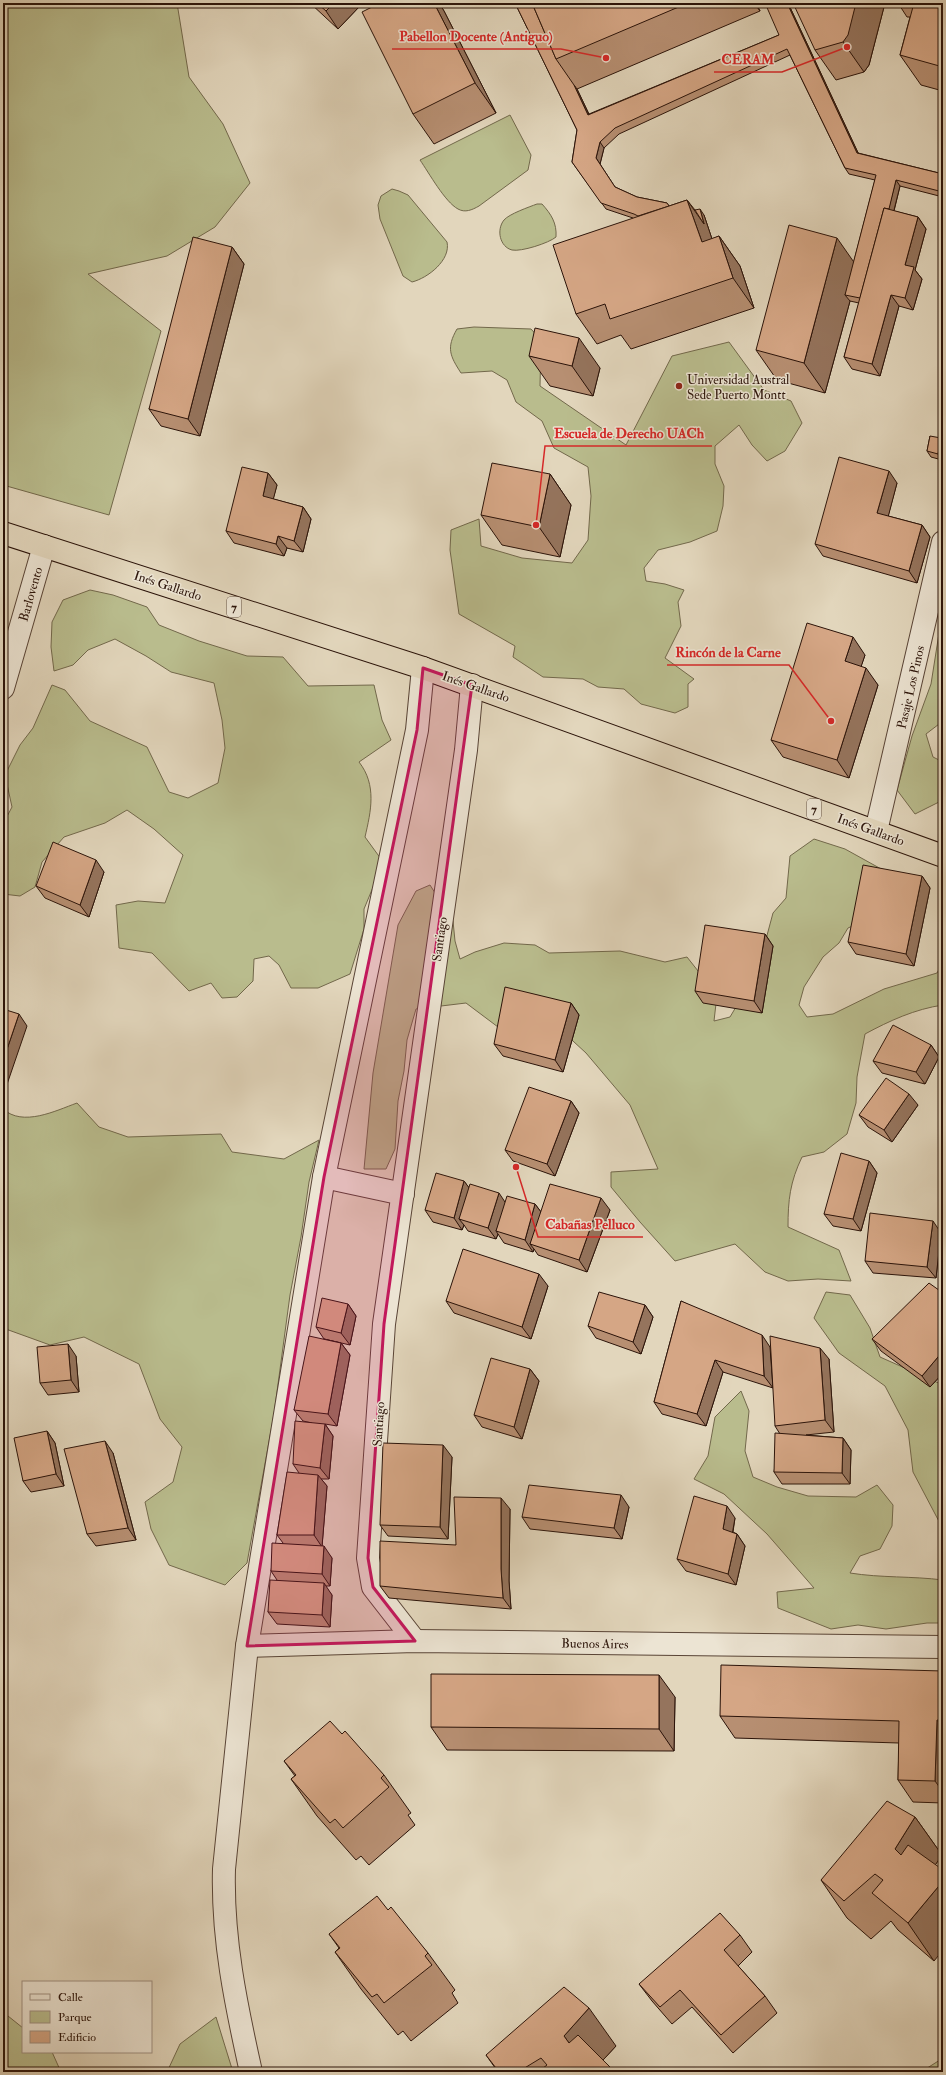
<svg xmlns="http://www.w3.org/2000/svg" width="946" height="2075" viewBox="0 0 946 2075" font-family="'IM FELL Double Pica',serif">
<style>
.green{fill:#b9bc8d;stroke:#72684b}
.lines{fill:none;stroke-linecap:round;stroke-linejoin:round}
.street-casing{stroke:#594436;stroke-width:24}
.highway-casing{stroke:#2b1309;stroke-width:24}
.street{stroke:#ece4d3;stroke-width:22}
.highway{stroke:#e2d6bc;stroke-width:22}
.wall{fill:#b78f72;stroke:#2b1309}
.shaded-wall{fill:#95745d;stroke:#2b1309}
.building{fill:#d5a685;stroke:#2b1309}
.marked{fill:#c2185b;fill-opacity:0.2;stroke:#c2185b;stroke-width:3;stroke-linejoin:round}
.poi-dot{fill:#8f2418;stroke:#ece4d3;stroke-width:1.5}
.labels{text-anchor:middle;stroke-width:3;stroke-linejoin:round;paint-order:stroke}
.shield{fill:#ece4d3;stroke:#655246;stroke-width:1}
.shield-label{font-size:12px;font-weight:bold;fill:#2b1309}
.poi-label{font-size:13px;fill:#2b1309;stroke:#ece4d3;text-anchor:start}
.street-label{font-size:13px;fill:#2b1309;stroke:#ece4d3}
.leader{fill:none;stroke:#d62828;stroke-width:1.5}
.callout-dot{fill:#d62828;stroke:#ece4d3;stroke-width:1.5}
.callout-label{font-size:14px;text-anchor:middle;font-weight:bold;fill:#d62828;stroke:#ece4d3;stroke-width:3;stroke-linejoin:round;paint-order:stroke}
</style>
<rect width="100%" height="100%" fill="#e2d6bc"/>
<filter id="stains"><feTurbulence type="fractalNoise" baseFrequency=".005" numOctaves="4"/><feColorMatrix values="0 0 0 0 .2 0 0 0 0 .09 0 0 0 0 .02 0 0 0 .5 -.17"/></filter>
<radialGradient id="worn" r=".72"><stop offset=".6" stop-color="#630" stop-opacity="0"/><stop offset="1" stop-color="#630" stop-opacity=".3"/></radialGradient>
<g class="green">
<polygon points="3,3 177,3 189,77 223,124 250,183 215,227 167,256 88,274 161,331 109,515 3,485"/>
<path d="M510,115L531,155L528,170L479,206C472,210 465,213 458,209C445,202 429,173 420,160Z"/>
<path d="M392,189L399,191L408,195L447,242C451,260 428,278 412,282L403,276L380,219L378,205L381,196Z"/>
<path d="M537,204H542C551,214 557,223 556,237C549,243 521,252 512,250C500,247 496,230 504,220C509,214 529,207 537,204Z"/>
<path d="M474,327L531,329L541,340L540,386L626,445L672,356L729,342L764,390L791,401L802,423L785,451L767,461L752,445L739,425L715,446V464L724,486L723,506L717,531L690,542L658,550L644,568L646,581L665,584L684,590L678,602L681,626L665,658L694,679L688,684V707L675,713L641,704L624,689L598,687L583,679L543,677L513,657L515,646L459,614L450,550L451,530L479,519L481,546L522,558L572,563L588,540L591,496L588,467L554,448L542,421L516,402L507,380L492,371L461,373C450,356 446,348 457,329Z"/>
<path d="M90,590L113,595L147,607L159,625L199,641L247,656L283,657L308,686L374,685L382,720L391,740L359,762C377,785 371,811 365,837L381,859L376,880L364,909V929L350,974L318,988H291L279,965L269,956L254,959L253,981L237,997L222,998L211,983L189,991L152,953L119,948L116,905L138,901L165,903L183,855L154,829L127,810L105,823L64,837L42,862L35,887L20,896L3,894V824L12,807L5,775L20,745L33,728L52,685L65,690L90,721L147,747L169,792L188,798L218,783L225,748L222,720L214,683L171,672L146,656L115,639L88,650L73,665L54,671L51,647L52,622L63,600Z"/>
<polygon points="943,608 943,721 926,734 933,757 943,762 943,800 915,814 897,790 912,736 931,684"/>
<path d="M814,839L845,849L883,870L876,916L848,928L839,943L823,957L804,987L799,1005L807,1017L833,1014L884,989L937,973L943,962V1005C915,1009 889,1021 865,1034L857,1077L856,1103L847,1134L824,1152L802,1157C790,1182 788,1200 788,1227L839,1250L851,1281L818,1279L788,1281L765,1272L735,1244L675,1261L640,1222L611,1187V1172L658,1169L630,1105L586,1053L548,1018L498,1027L466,1003L416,1009L407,1040L404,1071L398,1101L395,1149L386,1169H364L373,1073L398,925L416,891L430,885L453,921L455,941L460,959L475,952L504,943L535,945L549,953L620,951L665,962L687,957L717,995L714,1021L730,1017L752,980L762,954L773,913L786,898L790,856Z"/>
<path d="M77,1103L99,1127L128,1137L221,1134L232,1152L284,1159L319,1140L309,1182L301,1237L290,1295L274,1414L247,1563L225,1585L169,1565L151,1529L145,1502L173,1482L182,1447L160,1419L139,1364L84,1337L50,1345L3,1328V1109C23,1127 55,1111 77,1103Z"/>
<polygon points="826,1292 850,1295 870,1328 880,1357 943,1385 943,1529 913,1472 908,1430 885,1386 839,1353 814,1318"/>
<path d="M741,1391L749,1411L745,1451L753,1477L777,1487L808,1496L856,1497L877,1485L893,1505L892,1526L880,1549L860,1556L850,1573C881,1578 912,1576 943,1580V1623H927L886,1629L858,1625L831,1629L778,1608L777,1592L814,1588L767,1534L724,1494L694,1479L708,1456L715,1417Z"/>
<polygon points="3,2012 23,2028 23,2052 52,2052 61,2072 3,2072"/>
<polygon points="216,2017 233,2072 167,2072 180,2044"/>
<polygon points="943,2058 943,2072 921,2072"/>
</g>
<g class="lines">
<g class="street-casing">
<g id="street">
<polyline points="3,688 44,546"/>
<polyline points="876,831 943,542"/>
<polyline points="324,1177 403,1194"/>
<polyline points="415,1641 373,1587 368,1558 384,1324 466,750 472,685"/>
<polyline points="247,1646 415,1641 943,1647"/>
<path d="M251,2072C236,2005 222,1938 224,1869L247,1646L324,1177L417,730L423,668"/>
</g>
</g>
<g class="highway-casing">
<polyline id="highway" points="3,533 423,668 943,856"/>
</g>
<use href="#street" class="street"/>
<use href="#highway" class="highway"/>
</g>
<g class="wall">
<polygon points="310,3 357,3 359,7 338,29"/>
<polygon points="380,3 439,3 444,11 496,113 434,144 413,114"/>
<polygon points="515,3 756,3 760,11 577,89 589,114 779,35 788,3 858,153 943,174 943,197 900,186 894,211 918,217 926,229 915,270 922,279 913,310 899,306 880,376 852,369 844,357 859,303 850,301 825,393 777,380 756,350 854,261 875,180 849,174 845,168 790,55 619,134 604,148 600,164 615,187 637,197 667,203 669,206 687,200 695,210 704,215 712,239 719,236 740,266 754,308 631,349 621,335 597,344 576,314 633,218 606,209 572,162 577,130"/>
<polygon points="885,3 869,65 864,72 836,80 815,50"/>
<polygon points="898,3 943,3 943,91 921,85 900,55 910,17 907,17"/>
<polygon points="232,247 244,264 200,436 161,426 149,409"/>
<polygon points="529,356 600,368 593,396 550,386"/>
<polygon points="930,436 942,460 931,457 927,451"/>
<polygon points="268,473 277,485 273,499 303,507 311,519 303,552 287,548 284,556 234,543 226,531"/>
<polygon points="550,474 571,505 560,557 502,545 481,515"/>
<polygon points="897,483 888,516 922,525 930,537 917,583 823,556 815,544"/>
<polygon points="865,655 861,666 878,685 849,778 783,757 771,740"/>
<polygon points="104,872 89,917 45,898 36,886"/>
<polygon points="922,876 930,888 914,966 856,954 848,942"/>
<polygon points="765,934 773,946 762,1013 703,1003 695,991"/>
<polygon points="571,1003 579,1015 563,1072 503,1056 494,1044"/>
<polygon points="931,1045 939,1057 925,1084 882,1073 873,1061"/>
<polygon points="571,1101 579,1113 555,1176 513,1161 505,1150"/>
<polygon points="918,1105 892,1142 868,1127 859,1115"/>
<polygon points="869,1161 877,1173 861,1231 833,1226 824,1214"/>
<polygon points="464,1181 469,1188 505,1202 535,1204 541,1212 610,1210 587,1272 538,1255 534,1249 533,1252 504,1243 498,1234 496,1239 468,1231 464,1225 462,1230 433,1222 425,1210"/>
<polygon points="941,1233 936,1278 873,1273 865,1261"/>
<polygon points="548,1286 531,1339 454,1313 446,1301"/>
<polygon points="943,1293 943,1373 930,1387 881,1351 872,1339"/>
<polygon points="681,1301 770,1347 773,1388 723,1372 706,1426 662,1414 654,1402"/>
<polygon points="348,1304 356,1316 350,1345 324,1339 341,1343 350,1355 337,1426 325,1424 333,1436 329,1479 321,1479 327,1486 322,1546 332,1558 330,1586 325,1586 332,1595 330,1627 277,1624 268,1612 277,1580 271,1571 283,1543 277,1535 299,1473 293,1464 312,1423 303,1421 294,1410 324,1339 316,1327"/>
<polygon points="645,1305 653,1317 641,1354 596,1338 588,1326"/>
<polygon points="76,1356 79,1392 48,1395 40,1383"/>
<polygon points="829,1359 834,1432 806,1435 843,1438 851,1450 850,1484 782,1484 774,1472 780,1434 775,1426"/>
<polygon points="530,1369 539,1381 522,1439 482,1427 474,1415"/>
<polygon points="47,1431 55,1443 64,1486 31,1492 23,1481"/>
<polygon points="113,1453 136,1540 96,1546 87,1534"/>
<polygon points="452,1457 448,1539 388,1536 380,1525"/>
<polygon points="629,1507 622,1539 530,1529 522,1517"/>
<polygon points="510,1509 509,1581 511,1609 389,1598 380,1586 456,1545"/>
<polygon points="735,1518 733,1532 737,1534 745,1546 736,1585 686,1571 677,1559"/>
<polygon points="943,1671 943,1803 913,1802 898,1780 899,1743 735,1738 720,1716"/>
<polygon points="675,1697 674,1751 447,1750 431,1727"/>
<polygon points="342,1734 384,1775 411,1813 408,1815 415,1825 369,1865 361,1856 356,1860 317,1816 291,1779 295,1776 284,1761"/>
<polygon points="915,1817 942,1855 935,1865 934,1961 898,1930 891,1921 871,1939 847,1918 821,1880"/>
<polygon points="388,1910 428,1953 455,1990 452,1993 458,2003 411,2041 403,2031 398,2035 361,1989 335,1952 339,1948 329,1934"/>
<polygon points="740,1935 752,1952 738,1966 765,1996 777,2013 733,2053 692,2007 672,2024 652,2001 639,1984"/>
<polygon points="616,2046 603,2060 614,2072 498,2072 486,2055"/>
</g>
<g class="shaded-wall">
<polygon points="334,3 357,3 359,7 338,29 326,11"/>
<polygon points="434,3 439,3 444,11 496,113 475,83"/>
<polygon points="754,3 756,3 760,11"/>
<polygon points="787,3 788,3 861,159 857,153"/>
<polygon points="856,3 885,3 869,65 864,72 843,42"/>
<polygon points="574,85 577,89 592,121 588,115"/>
<polygon points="600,142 604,148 600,164 596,158"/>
<polygon points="896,180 900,186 870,306 865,300"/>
<polygon points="687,200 704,224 700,209 704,215 723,272 702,242"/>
<polygon points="918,217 926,229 915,270 922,279 913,310 905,298 905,265"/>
<polygon points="719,236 740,266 754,308 733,278"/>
<polygon points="837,238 858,268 845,295 850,301 825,393 804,363"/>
<polygon points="232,247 244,264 200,436 188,419"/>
<polygon points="891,295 899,306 880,376 872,364"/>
<polygon points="579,338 600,368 593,396 572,366"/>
<polygon points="941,438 943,441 943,455 942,460 938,454"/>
<polygon points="889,471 897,483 886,525 877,513"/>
<polygon points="268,473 277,485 271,508 263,496"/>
<polygon points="550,474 571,505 560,557 539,527"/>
<polygon points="303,507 311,519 303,552 294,541"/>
<polygon points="922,525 930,537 917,583 909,571"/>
<polygon points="278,536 287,548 284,556 276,544"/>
<polygon points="853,637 865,655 857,679 845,661"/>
<polygon points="866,668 878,685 849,778 837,760"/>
<polygon points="96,860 104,872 89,917 80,905"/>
<polygon points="922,876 930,888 914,966 906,954"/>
<polygon points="765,934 773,946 762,1013 754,1001"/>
<polygon points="571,1003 579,1015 563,1072 555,1060"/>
<polygon points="19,1014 27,1026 3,1096 3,1061"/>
<polygon points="931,1045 939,1057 925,1084 916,1072"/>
<polygon points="909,1094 918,1105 892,1142 884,1130"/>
<polygon points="571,1101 579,1113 555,1176 547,1164"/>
<polygon points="869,1161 877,1173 861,1231 853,1219"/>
<polygon points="464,1181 473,1193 459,1219 464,1225 462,1230 454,1218"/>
<polygon points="499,1193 507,1205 496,1231 498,1234 496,1239 488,1228"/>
<polygon points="601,1198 610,1210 587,1272 579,1260"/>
<polygon points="535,1204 544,1216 530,1244 534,1249 533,1252 525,1240"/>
<polygon points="933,1221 941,1233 936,1278 927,1267"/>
<polygon points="539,1274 548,1286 531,1339 522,1327"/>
<polygon points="348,1304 356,1316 350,1345 341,1333"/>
<polygon points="645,1305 653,1317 641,1354 633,1342"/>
<polygon points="762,1335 770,1347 773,1388 764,1376"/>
<polygon points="341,1343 350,1355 337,1426 328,1414"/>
<polygon points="68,1344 76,1356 79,1392 71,1380"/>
<polygon points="820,1348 829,1359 834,1432 825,1420"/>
<polygon points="943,1351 943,1373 930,1387 922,1376"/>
<polygon points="715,1360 723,1372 706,1426 697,1414"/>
<polygon points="530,1369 539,1381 522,1439 514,1427"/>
<polygon points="325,1424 333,1436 329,1479 320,1468"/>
<polygon points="47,1431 55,1443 64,1486 56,1474"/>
<polygon points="843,1438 851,1450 850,1484 842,1473"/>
<polygon points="105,1441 113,1453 136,1540 128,1528"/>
<polygon points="443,1445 452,1457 448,1539 440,1527"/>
<polygon points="318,1475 327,1486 322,1547 314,1535"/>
<polygon points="621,1495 629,1507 622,1539 614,1528"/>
<polygon points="501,1498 510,1509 509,1581 511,1609 503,1598 501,1569"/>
<polygon points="727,1506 735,1518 731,1541 723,1529"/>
<polygon points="737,1534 745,1546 736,1585 728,1574"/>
<polygon points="324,1546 332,1558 330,1586 322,1574"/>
<polygon points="324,1583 332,1595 330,1627 322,1615"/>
<polygon points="659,1675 675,1697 674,1751 659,1729"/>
<polygon points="937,1720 943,1729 943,1792 935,1781"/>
<polygon points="915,1817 942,1855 921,1886 895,1849"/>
<polygon points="943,1881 943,1950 934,1961 908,1923"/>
<polygon points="589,2008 616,2046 592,2072 569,2043 564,2036"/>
</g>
<g class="building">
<polygon points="317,3 334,3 326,11"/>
<polygon points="380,3 434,3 475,83 413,114 362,12"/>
<polygon points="515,3 532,3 556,59 574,85 588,115 779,35 765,3 787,3 857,153 943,174 943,192 896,180 889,209 884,208 860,298 845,295 876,175 845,168 787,49 615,128 600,142 596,158 615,187 637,197 667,203 669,206 638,216 634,214 601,203 572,162 577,130"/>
<polygon points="532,3 688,3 556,59"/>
<polygon points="793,3 856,3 848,35 843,42 815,50"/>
<polygon points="914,3 943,3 943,67 900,55"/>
<polygon points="687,200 702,242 719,236 733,278 610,319 605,304 576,314 553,245"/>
<polygon points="884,208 918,217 905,265 914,267 905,298 891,295 872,364 844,357"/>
<polygon points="700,209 704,224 695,210"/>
<polygon points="789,225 837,238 804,363 756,350"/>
<polygon points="193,237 232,247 188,419 149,409"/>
<polygon points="535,328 579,338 572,366 529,356"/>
<polygon points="930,436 941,438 938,454 927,451"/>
<polygon points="839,457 889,471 877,513 922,525 909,571 815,544"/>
<polygon points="492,463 550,474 539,527 481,515"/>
<polygon points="242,467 268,473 263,496 303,507 294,541 278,536 276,544 226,531"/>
<polygon points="807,623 853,637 845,661 866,668 837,760 771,740"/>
<polygon points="53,842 96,860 80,905 36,886"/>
<polygon points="863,865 922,876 906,954 848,942"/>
<polygon points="705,925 765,934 754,1001 695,991"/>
<polygon points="505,987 571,1003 555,1060 494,1044"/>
<polygon points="3,1009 19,1014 3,1061"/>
<polygon points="893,1025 931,1045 916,1072 873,1061"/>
<polygon points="886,1078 909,1094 884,1130 859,1115"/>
<polygon points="529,1087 571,1101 547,1164 505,1150"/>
<polygon points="841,1153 869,1161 853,1219 824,1214"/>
<polygon points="436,1173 464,1181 454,1218 425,1210"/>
<polygon points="470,1184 499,1193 488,1228 459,1219"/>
<polygon points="550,1184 601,1198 579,1260 530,1244"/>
<polygon points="507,1196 535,1204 525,1240 496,1231"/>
<polygon points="870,1213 933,1221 927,1267 865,1261"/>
<polygon points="463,1249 539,1274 522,1327 446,1301"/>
<polygon points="929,1283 943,1293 943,1351 922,1376 872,1339"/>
<polygon points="599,1292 645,1305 633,1342 588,1326"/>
<polygon points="322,1298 348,1304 341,1333 316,1327"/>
<polygon points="681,1301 762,1335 764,1376 715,1360 697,1414 654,1402"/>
<polygon points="309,1336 341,1343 328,1414 294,1410"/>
<polygon points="770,1336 820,1348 825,1420 775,1426"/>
<polygon points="68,1344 71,1380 40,1383 37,1347"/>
<polygon points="491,1358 530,1369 514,1427 474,1415"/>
<polygon points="295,1421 325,1424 320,1468 293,1464"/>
<polygon points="47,1431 56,1474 23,1481 14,1438"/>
<polygon points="775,1433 843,1438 842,1473 774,1472"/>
<polygon points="105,1441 128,1528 87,1534 64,1449"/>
<polygon points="383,1443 443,1445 440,1527 380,1525"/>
<polygon points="287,1472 318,1475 314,1535 277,1535"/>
<polygon points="529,1485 621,1495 614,1528 522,1517"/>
<polygon points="694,1496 727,1506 723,1529 737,1534 728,1574 677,1559"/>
<polygon points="454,1497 501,1498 501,1569 503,1598 380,1586 380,1541 456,1545"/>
<polygon points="272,1543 324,1546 322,1574 271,1571"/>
<polygon points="270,1580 324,1583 322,1615 268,1612"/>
<polygon points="721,1665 943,1671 943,1720 937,1720 935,1781 898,1780 899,1721 720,1716"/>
<polygon points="431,1674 659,1675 659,1729 431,1727"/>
<polygon points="330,1721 342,1734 345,1731 384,1775 381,1778 389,1787 343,1828 335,1819 330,1823 291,1779 296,1775 284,1761"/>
<polygon points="887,1801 915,1817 895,1849 901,1855 908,1845 943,1870 943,1881 908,1923 872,1893 883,1880 875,1874 844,1901 821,1880"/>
<polygon points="377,1896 388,1910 391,1907 428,1953 425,1956 432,1965 384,2003 377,1994 372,1997 335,1952 340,1948 329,1934"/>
<polygon points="720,1913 740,1935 724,1950 765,1996 721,2035 680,1990 660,2007 639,1984"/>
<polygon points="564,1987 589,2008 564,2036 569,2043 578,2035 613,2070 611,2072 538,2072 547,2065 541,2058 518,2072 499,2072 486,2055"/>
</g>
<path class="marked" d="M423,668L472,685L384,1324L368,1558L373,1587L415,1641L247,1646L324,1177L417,730Z"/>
<circle class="poi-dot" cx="679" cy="386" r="4"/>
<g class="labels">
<g class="shield">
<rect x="227" y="597" width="14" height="20" rx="3"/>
<rect x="807" y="799" width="14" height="20" rx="3"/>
</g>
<g class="shield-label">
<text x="234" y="611">7</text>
<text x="814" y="813">7</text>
</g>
<g class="poi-label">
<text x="687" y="384">Universidad Austral<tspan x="687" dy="15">Sede Puerto Montt</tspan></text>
</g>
<g class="street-label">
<text transform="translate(168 585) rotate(18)" y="5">Inés Gallardo</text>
<text transform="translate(30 594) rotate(-74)" y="5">Barlovento</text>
<text transform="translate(476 686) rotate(19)" y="5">Inés Gallardo</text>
<text transform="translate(910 687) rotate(-77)" y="5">Pasaje Los Pinos</text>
<text transform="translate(871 829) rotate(20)" y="5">Inés Gallardo</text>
<text transform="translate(439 939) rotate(-82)" y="5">Santiago</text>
<text transform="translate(378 1424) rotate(-86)" y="5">Santiago</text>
<text transform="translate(595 1643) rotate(1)" y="5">Buenos Aires</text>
</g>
</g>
<path class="leader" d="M606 58L561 49H392M847 47L782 72H714M536 525L545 446H712M831 721L789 665H667M516 1167L538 1237H643"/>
<g class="callout-dot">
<circle cx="606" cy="58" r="4"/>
<circle cx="847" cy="47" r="4"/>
<circle cx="536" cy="525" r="4"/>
<circle cx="831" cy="721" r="4"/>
<circle cx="516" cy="1167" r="4"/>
</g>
<g class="callout-label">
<text x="476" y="41">Pabellon Docente (Antiguo)</text>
<text x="748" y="64">CERAM</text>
<text x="629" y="438">Escuela de Derecho UACh</text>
<text x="728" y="657">Rincón de la Carne</text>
<text x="590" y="1229">Cabañas Pelluco</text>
</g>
<rect width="946" height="2075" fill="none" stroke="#e2d6bc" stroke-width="16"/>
<rect x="4" y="4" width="938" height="2067" fill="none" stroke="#2b1309" stroke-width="2"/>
<rect x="8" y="8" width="930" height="2059" fill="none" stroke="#2b1309"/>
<rect x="22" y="1981" width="130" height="72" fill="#ece4d3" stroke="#9f9082"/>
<rect x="30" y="1994" width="20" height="6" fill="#ece4d3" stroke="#9f9082"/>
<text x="58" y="2001" font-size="12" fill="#2b1309">Calle</text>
<rect x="30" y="2011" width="20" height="12" fill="#b9bc8d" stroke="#9f9082"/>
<text x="58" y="2021" font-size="12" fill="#2b1309">Parque</text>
<rect x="30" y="2031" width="20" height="12" fill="#d5a685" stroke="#9f9082"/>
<text x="58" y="2041" font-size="12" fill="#2b1309">Edificio</text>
<rect width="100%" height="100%" filter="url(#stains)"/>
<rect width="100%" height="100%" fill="url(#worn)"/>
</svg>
